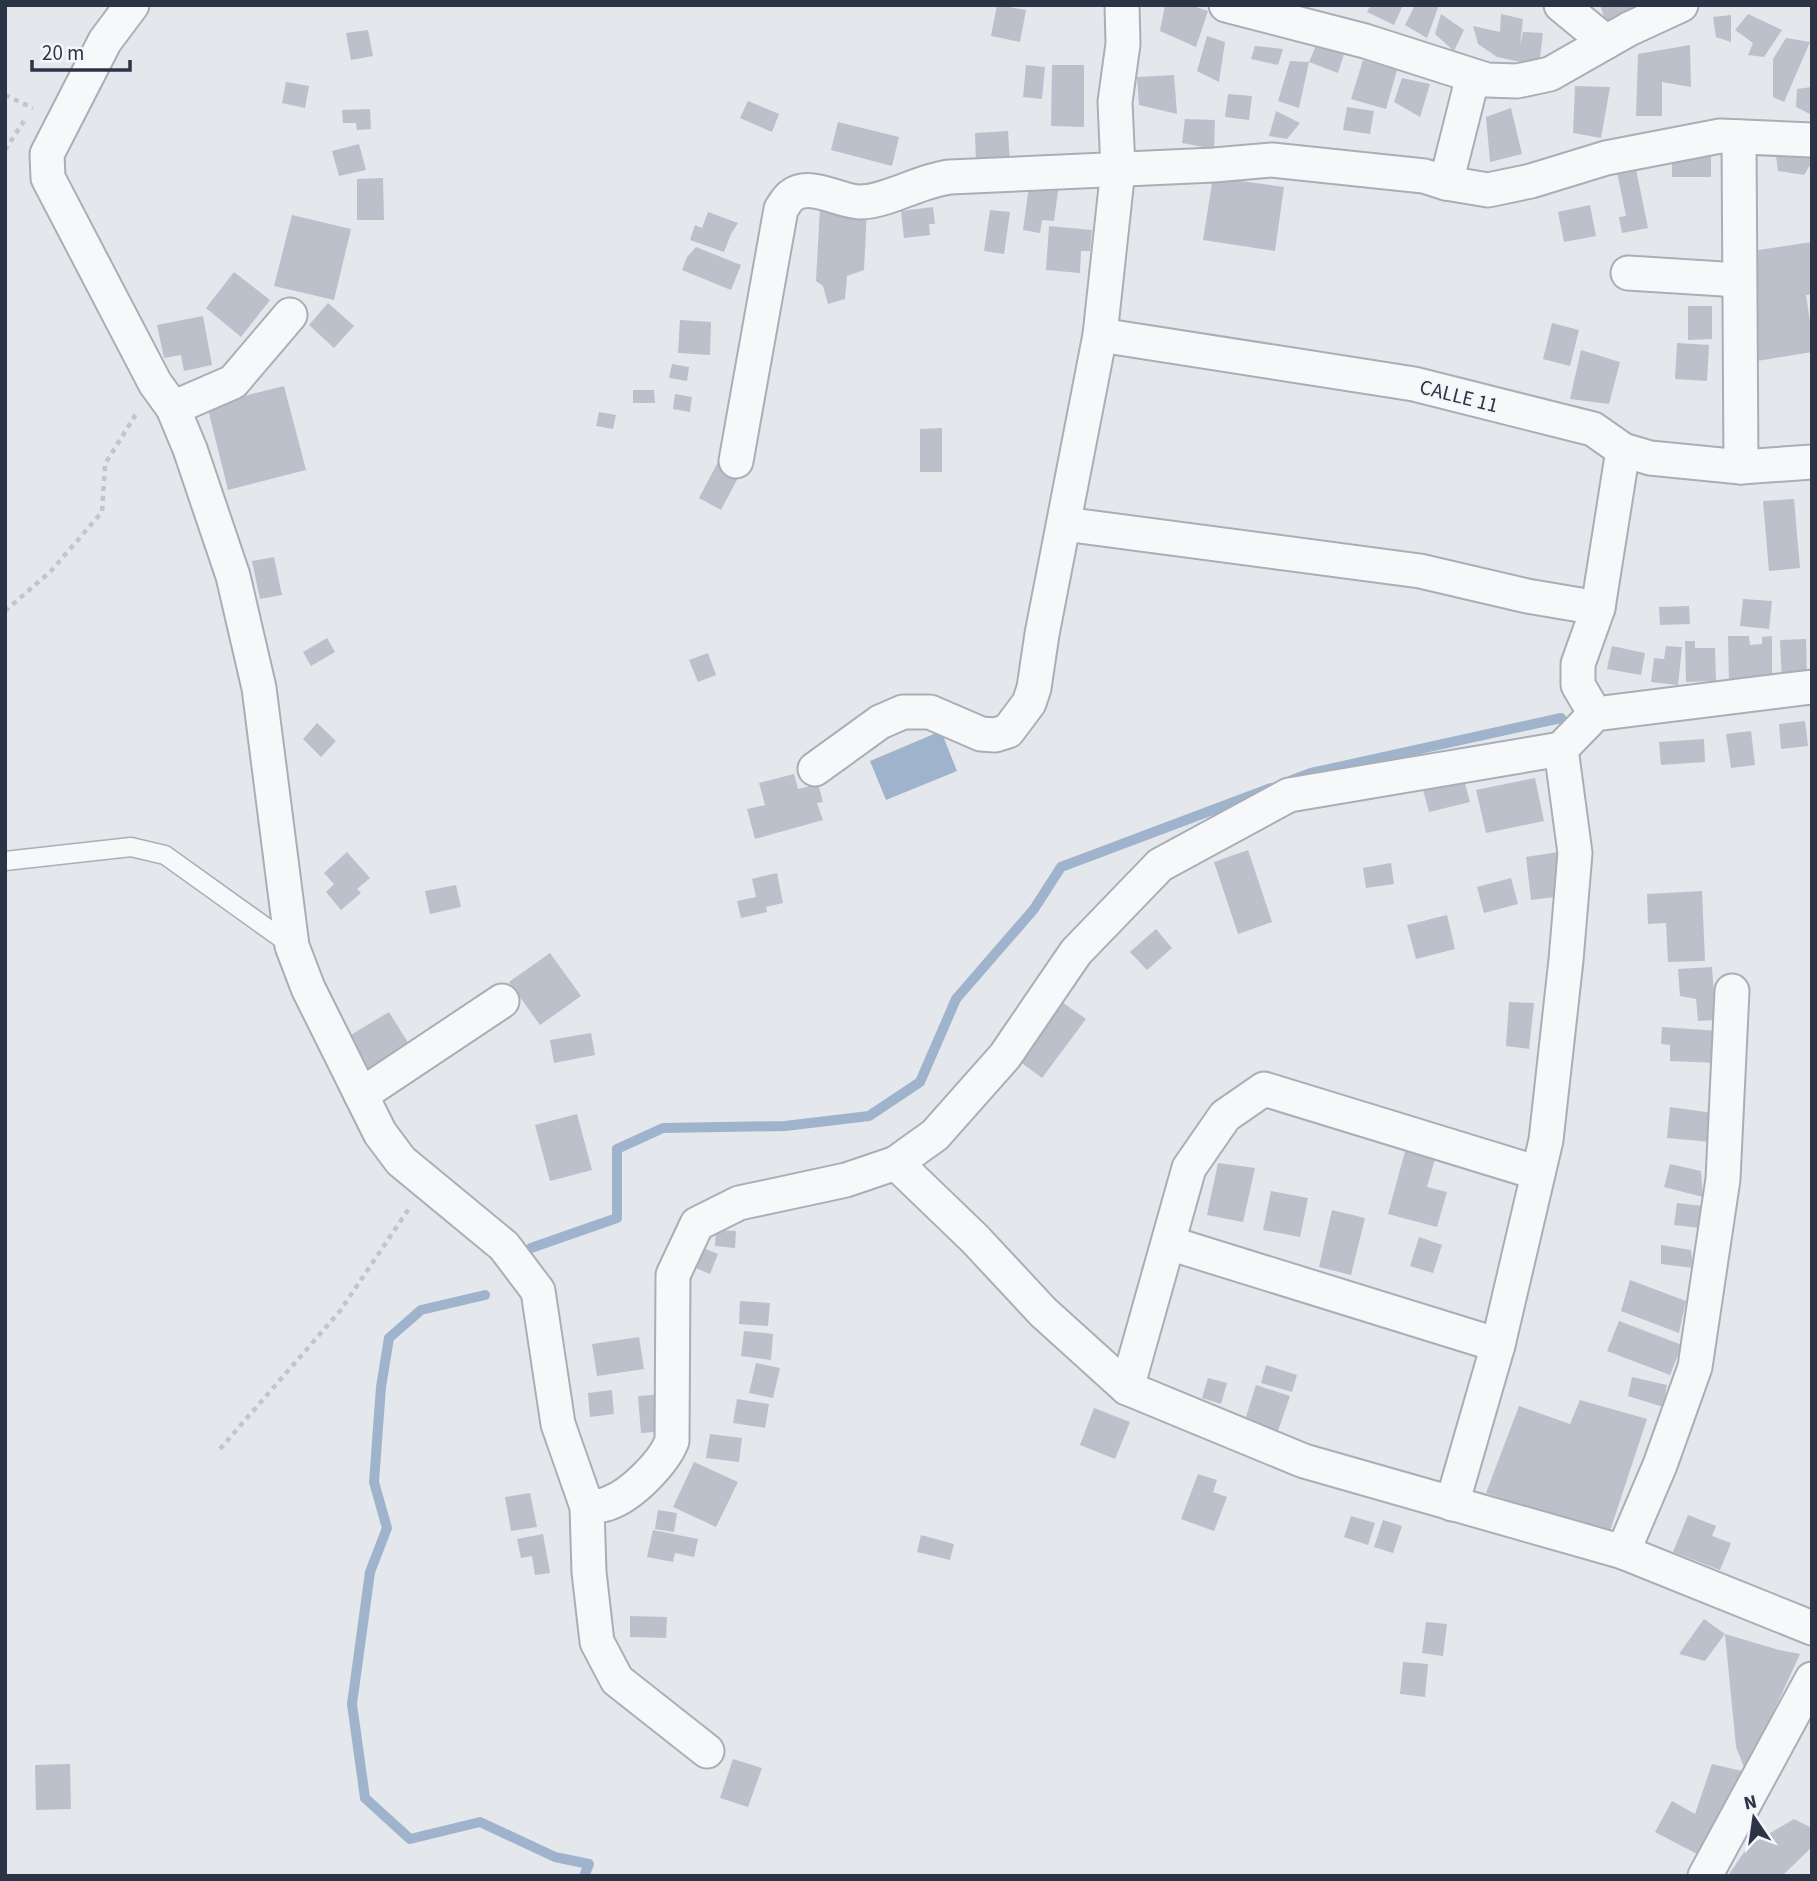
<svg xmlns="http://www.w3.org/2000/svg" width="1817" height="1881" viewBox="0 0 1817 1881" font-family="'Source Sans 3',sans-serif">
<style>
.water{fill:#9fb4cc}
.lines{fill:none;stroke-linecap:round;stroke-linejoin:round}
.stream{stroke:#9fb4cc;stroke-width:10}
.building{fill:#bbc0ca}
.service-casing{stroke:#a9aeb7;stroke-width:21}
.minor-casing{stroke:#a9aeb7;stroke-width:37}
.path{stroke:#c2c5cb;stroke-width:4.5;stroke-dasharray:5 5;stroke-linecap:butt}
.service{stroke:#f7f8fa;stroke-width:18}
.minor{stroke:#f7f8fa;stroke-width:33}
.labels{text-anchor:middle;stroke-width:5;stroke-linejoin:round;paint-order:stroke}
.street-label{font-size:21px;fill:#2b3445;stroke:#f4f6f9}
</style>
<rect width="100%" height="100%" fill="#e4e7ec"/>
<polygon class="water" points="941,731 957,771 886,800 870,761"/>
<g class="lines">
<g class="stream">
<polyline points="1292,780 1311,773 1561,718"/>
<polyline points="531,1248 617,1218 617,1149 663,1128 785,1126 869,1116 920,1082 956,999 1034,909 1061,867 1271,788"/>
<polyline points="485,1295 421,1310 389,1338 381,1387 374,1482 387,1528 370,1572 352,1704 365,1798 410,1839 480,1822 555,1857 589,1864 584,1876"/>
</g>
</g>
<g class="building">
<polygon points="997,5 1026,10 1020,42 991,36"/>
<polygon points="1165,5 1190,5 1208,11 1196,47 1160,31"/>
<polygon points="1371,5 1403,5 1394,25 1367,12"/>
<polygon points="1415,5 1439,5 1427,38 1405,25"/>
<polygon points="1600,5 1640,5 1642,9 1606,23"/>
<polygon points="1441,14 1464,30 1454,51 1435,34"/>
<polygon points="1501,14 1523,19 1520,45 1523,32 1543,33 1539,66 1497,57 1478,44 1473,26 1500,32"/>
<polygon points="1748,14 1782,30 1764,57 1748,55 1753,43 1735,30"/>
<polygon points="1731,15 1731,42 1716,37 1713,17"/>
<polygon points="368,30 373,56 351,60 346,33"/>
<polygon points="1207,36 1225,42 1219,82 1197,71"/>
<polygon points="1786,38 1810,42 1784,102 1773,97 1773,59"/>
<polygon points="1318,41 1346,48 1338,73 1309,62"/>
<polygon points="1690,45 1691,87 1662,82 1662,116 1636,116 1638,54"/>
<polygon points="1255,46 1283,49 1278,65 1251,59"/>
<polygon points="1363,60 1397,70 1386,109 1351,99"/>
<polygon points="1290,61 1309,62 1299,108 1278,101"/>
<polygon points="1026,65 1045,67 1042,99 1023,97"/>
<polygon points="1052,65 1084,65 1084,127 1051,126"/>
<polygon points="1174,75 1177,114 1139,105 1137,77"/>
<polygon points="1402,78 1430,84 1420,117 1394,102"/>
<polygon points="286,82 309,86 305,108 282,103"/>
<polygon points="1575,86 1610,87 1601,138 1573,133"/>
<polygon points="1812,87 1812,115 1796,107 1797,89"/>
<polygon points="1228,94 1252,96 1249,120 1225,117"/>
<polygon points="748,101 779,114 772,132 740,118"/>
<polygon points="1347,107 1374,111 1370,134 1343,130"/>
<polygon points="1511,108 1522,154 1490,162 1486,117"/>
<polygon points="370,109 371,129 357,130 356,123 343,123 342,110"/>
<polygon points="1276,111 1300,123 1287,139 1269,136"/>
<polygon points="1185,119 1215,120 1214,149 1182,143"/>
<polygon points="838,122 899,137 892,166 831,150"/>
<polygon points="1008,131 1010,163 976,165 975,133"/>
<polygon points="359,144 366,170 339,176 332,151"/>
<polygon points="1775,148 1812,148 1812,162 1804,175 1778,171"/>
<polygon points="1711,153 1711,177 1672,177 1672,154"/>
<polygon points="1636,169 1648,228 1622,233 1619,217 1626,216 1617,172"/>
<polygon points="1213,177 1284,187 1275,251 1203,240"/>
<polygon points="383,178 384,220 357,220 357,179"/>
<polygon points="1030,179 1059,183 1054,221 1042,220 1040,233 1023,230"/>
<polygon points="1590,205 1596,236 1564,242 1558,212"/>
<polygon points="820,207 867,210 864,270 847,276 845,299 828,304 823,286 816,281"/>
<polygon points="933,207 935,224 929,224 930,235 904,238 901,211"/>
<polygon points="990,210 1010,212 1004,254 984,251"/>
<polygon points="708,212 738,223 731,234 724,252 690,240 695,225 702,228"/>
<polygon points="292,215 351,229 334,300 274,286"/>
<polygon points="1049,226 1092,230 1090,251 1081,251 1080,273 1046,270"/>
<polygon points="1812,242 1812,294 1806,295 1812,334 1812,352 1757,361 1746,288 1758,286 1752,251"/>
<polygon points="696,247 741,265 731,290 682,270 687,257"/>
<polygon points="234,272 270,300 241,337 206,308"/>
<polygon points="328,303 354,326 334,348 309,325"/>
<polygon points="1688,306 1712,306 1712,339 1688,340"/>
<polygon points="203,316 212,365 184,371 181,355 164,358 157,325"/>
<polygon points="680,320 711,322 710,355 678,353"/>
<polygon points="1552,323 1579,330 1570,366 1543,359"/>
<polygon points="1677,343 1709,345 1707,381 1675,379"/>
<polygon points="1581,350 1620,362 1609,404 1570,399"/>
<polygon points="672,364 689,367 687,381 669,378"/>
<polygon points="284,386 306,470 228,490 207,405"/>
<polygon points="633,390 654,390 655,403 633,403"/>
<polygon points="675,394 692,397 690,412 673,409"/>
<polygon points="599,412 616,415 613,429 596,426"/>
<polygon points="942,428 942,472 920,472 920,429"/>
<polygon points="718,462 740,474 721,510 699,498"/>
<polygon points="1794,499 1800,568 1769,571 1763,501"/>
<polygon points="274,557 282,595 260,599 252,561"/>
<polygon points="1743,599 1772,601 1769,629 1740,626"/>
<polygon points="1689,606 1690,624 1660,625 1659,607"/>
<polygon points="1728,636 1749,636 1750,645 1762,644 1762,637 1772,636 1772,679 1729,681"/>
<polygon points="327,638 335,652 311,666 303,652"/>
<polygon points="1806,639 1807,681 1782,682 1780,640"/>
<polygon points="1685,641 1695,641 1695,648 1715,648 1716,681 1686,682"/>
<polygon points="1612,646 1645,653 1641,675 1607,669"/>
<polygon points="1666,646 1682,647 1678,685 1651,682 1654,658 1664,659"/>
<polygon points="708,653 716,675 698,682 689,660"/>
<polygon points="1805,721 1808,746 1781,749 1779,724"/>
<polygon points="317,723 336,741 321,757 303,739"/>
<polygon points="1751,731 1755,765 1731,768 1726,734"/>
<polygon points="1704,739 1705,762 1661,765 1659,742"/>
<polygon points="794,774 798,789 818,784 823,802 817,803 823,820 755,839 747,809 765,805 759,783"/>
<polygon points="1463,776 1470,802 1429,812 1422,786"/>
<polygon points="1535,778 1544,821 1486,833 1476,790"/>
<polygon points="1248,850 1272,922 1238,934 1214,862"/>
<polygon points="347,852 370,878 357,889 361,893 341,910 326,892 334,884 324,873"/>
<polygon points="1558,852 1563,896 1531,900 1526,857"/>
<polygon points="1391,863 1394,884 1366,888 1363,868"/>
<polygon points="777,873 783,903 766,907 767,912 741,918 737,901 756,897 752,879"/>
<polygon points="1511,878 1518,904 1484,913 1477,887"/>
<polygon points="456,885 461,907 430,914 425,891"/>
<polygon points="1702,891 1705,961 1668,962 1666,923 1648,924 1647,894"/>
<polygon points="1447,915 1455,949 1416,959 1407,925"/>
<polygon points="1156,929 1172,948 1147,970 1130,952"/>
<polygon points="550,953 581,996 540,1025 509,982"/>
<polygon points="1712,967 1716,1020 1698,1021 1696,999 1680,996 1678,969"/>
<polygon points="1059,1000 1086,1019 1042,1078 1015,1058"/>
<polygon points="1509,1002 1534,1003 1529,1049 1506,1046"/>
<polygon points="389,1012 412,1049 372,1074 349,1036"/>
<polygon points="1662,1027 1719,1031 1717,1063 1670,1061 1670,1045 1661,1044"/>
<polygon points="591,1033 595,1055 554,1063 550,1040"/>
<polygon points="1670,1107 1713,1113 1711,1142 1667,1138"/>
<polygon points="577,1114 592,1170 550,1181 535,1125"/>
<polygon points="1407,1144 1437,1152 1427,1187 1447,1192 1437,1227 1388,1214"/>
<polygon points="1218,1163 1255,1168 1243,1222 1207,1215"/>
<polygon points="1670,1164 1701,1171 1703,1197 1664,1187"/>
<polygon points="1271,1191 1308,1198 1300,1237 1263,1230"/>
<polygon points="1677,1203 1703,1206 1700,1228 1674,1225"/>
<polygon points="1332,1210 1365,1218 1351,1275 1319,1267"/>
<polygon points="716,1230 736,1231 735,1248 715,1246"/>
<polygon points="1419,1237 1442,1245 1433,1273 1410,1266"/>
<polygon points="694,1244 718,1254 710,1274 686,1264"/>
<polygon points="1661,1245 1691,1250 1693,1268 1661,1264"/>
<polygon points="1630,1280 1686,1301 1679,1333 1621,1311"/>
<polygon points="740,1301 770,1303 768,1326 739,1324"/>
<polygon points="1619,1321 1682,1345 1670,1375 1607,1351"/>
<polygon points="744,1331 773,1334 771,1360 741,1356"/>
<polygon points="639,1337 644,1369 597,1376 592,1344"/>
<polygon points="756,1363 780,1368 773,1398 749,1393"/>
<polygon points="1266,1365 1297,1375 1292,1392 1261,1383"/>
<polygon points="1632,1377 1667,1385 1663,1407 1628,1396"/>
<polygon points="1208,1378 1227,1383 1221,1404 1202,1398"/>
<polygon points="1256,1385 1290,1396 1278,1431 1245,1420"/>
<polygon points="612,1390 614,1414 590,1417 588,1393"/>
<polygon points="663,1394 666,1431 641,1433 638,1396"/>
<polygon points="737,1399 769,1404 765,1428 733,1423"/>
<polygon points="1580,1400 1647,1419 1609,1534 1486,1493 1519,1406 1570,1424"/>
<polygon points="1094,1408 1130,1422 1115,1459 1080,1445"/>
<polygon points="710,1434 742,1438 739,1462 706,1458"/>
<polygon points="694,1462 738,1482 716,1527 673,1507"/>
<polygon points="1198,1474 1217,1480 1213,1492 1227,1497 1214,1531 1181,1519"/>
<polygon points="530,1493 537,1527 511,1531 505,1497"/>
<polygon points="658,1510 677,1513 674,1532 655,1529"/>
<polygon points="1688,1515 1716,1526 1712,1536 1731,1543 1720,1570 1673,1552"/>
<polygon points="1351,1516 1375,1523 1368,1545 1344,1537"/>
<polygon points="1383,1520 1402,1526 1393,1553 1374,1547"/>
<polygon points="653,1530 698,1539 694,1557 675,1553 673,1562 647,1557"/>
<polygon points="543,1534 550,1573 535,1575 532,1556 521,1558 517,1539"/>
<polygon points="921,1535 954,1544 950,1560 917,1552"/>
<polygon points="630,1616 667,1617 666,1638 630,1637"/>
<polygon points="1704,1619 1725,1634 1705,1661 1679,1654"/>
<polygon points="1426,1622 1447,1624 1443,1656 1422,1653"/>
<polygon points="1725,1634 1779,1650 1800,1654 1746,1772 1736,1747"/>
<polygon points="1403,1662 1428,1664 1425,1697 1400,1694"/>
<polygon points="733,1759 762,1768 748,1807 720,1798"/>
<polygon points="70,1764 71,1809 36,1810 35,1765"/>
<polygon points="1712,1764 1746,1772 1699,1855 1655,1832 1672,1801 1695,1814"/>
<polygon points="1794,1819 1812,1828 1812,1847 1782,1876 1728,1876 1748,1846"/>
</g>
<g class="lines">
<g class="service-casing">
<polyline id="service" points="5,861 131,847 165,855 292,946"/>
</g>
<g class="minor-casing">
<g id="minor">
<polyline points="132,5 105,41 47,154 48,178 155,383 173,408 190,449 233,576 259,688 292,946 308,988 380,1133 401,1161 504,1246 538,1291 558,1424 587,1507 589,1572 597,1642 617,1680 707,1751"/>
<polyline points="1226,5 1365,41 1487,80 1517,81 1550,74 1629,29 1681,5"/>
<polyline points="1561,5 1606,42"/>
<polyline points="1739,137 1741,467"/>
<polyline points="1446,183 1473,76"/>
<polyline points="1628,273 1739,280"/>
<polyline points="1100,335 1414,384 1593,429 1623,450 1650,458 1741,467 1812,462"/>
<polyline points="173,408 233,382 290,315"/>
<path d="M736,461L781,209C784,205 787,199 791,196C810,181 840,202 860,202C887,202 921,180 950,177L1214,165L1272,160L1424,176L1446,183L1488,190L1531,181L1606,158L1720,136L1812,140"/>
<polyline points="1064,524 1420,571 1527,596 1598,608"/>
<polyline points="1595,714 1578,685 1578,664 1598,608 1623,450"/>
<polyline points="815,769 880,722 903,712 930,712 981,734 995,735 1008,731 1029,703 1034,688 1042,634 1100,335 1118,169 1115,102 1123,44 1122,5"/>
<polyline points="361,1095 502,1001"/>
<polyline points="896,1163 975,1239 1043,1312 1127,1388 1304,1461 1623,1552 1812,1628"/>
<polyline points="1169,1243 1498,1345"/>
<polyline points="1127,1388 1189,1168 1225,1116 1264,1089 1538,1173"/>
<polyline points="1452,1504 1498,1345 1546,1140 1566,960 1575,853 1561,749"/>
<path d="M587,1507C594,1506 603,1506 609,1503C632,1495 664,1462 672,1441L673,1275L697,1224L739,1203L846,1180L896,1163L935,1135L1005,1056L1076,952L1160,865L1289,795L1561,749L1595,714L1812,687"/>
<polyline points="1623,1552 1660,1465 1695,1367 1723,1179 1732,991"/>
<polyline points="1705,1876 1812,1679"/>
</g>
</g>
<g class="path">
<polyline points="5,95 33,108"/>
<polyline points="5,150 24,121"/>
<polyline points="5,611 51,571 102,512 105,464 136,414"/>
<polyline points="220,1449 340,1311 410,1207"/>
</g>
<use href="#service" class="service"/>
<use href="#minor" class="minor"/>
</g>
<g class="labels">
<g class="street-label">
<text transform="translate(1459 396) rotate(14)" y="7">CALLE 11</text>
</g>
</g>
<rect width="1817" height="1881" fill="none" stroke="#2b3445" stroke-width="14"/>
<g transform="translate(1754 1818) rotate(347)" stroke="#f4f6f9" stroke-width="5" paint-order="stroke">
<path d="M0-5L12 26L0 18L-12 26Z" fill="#2b3445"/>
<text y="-10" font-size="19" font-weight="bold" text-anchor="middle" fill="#2b3445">N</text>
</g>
<path d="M32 60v10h98v-10" fill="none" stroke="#2b3445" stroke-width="3.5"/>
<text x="42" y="60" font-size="21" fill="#2b3445" stroke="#f4f6f9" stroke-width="5" paint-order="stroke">20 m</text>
</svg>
